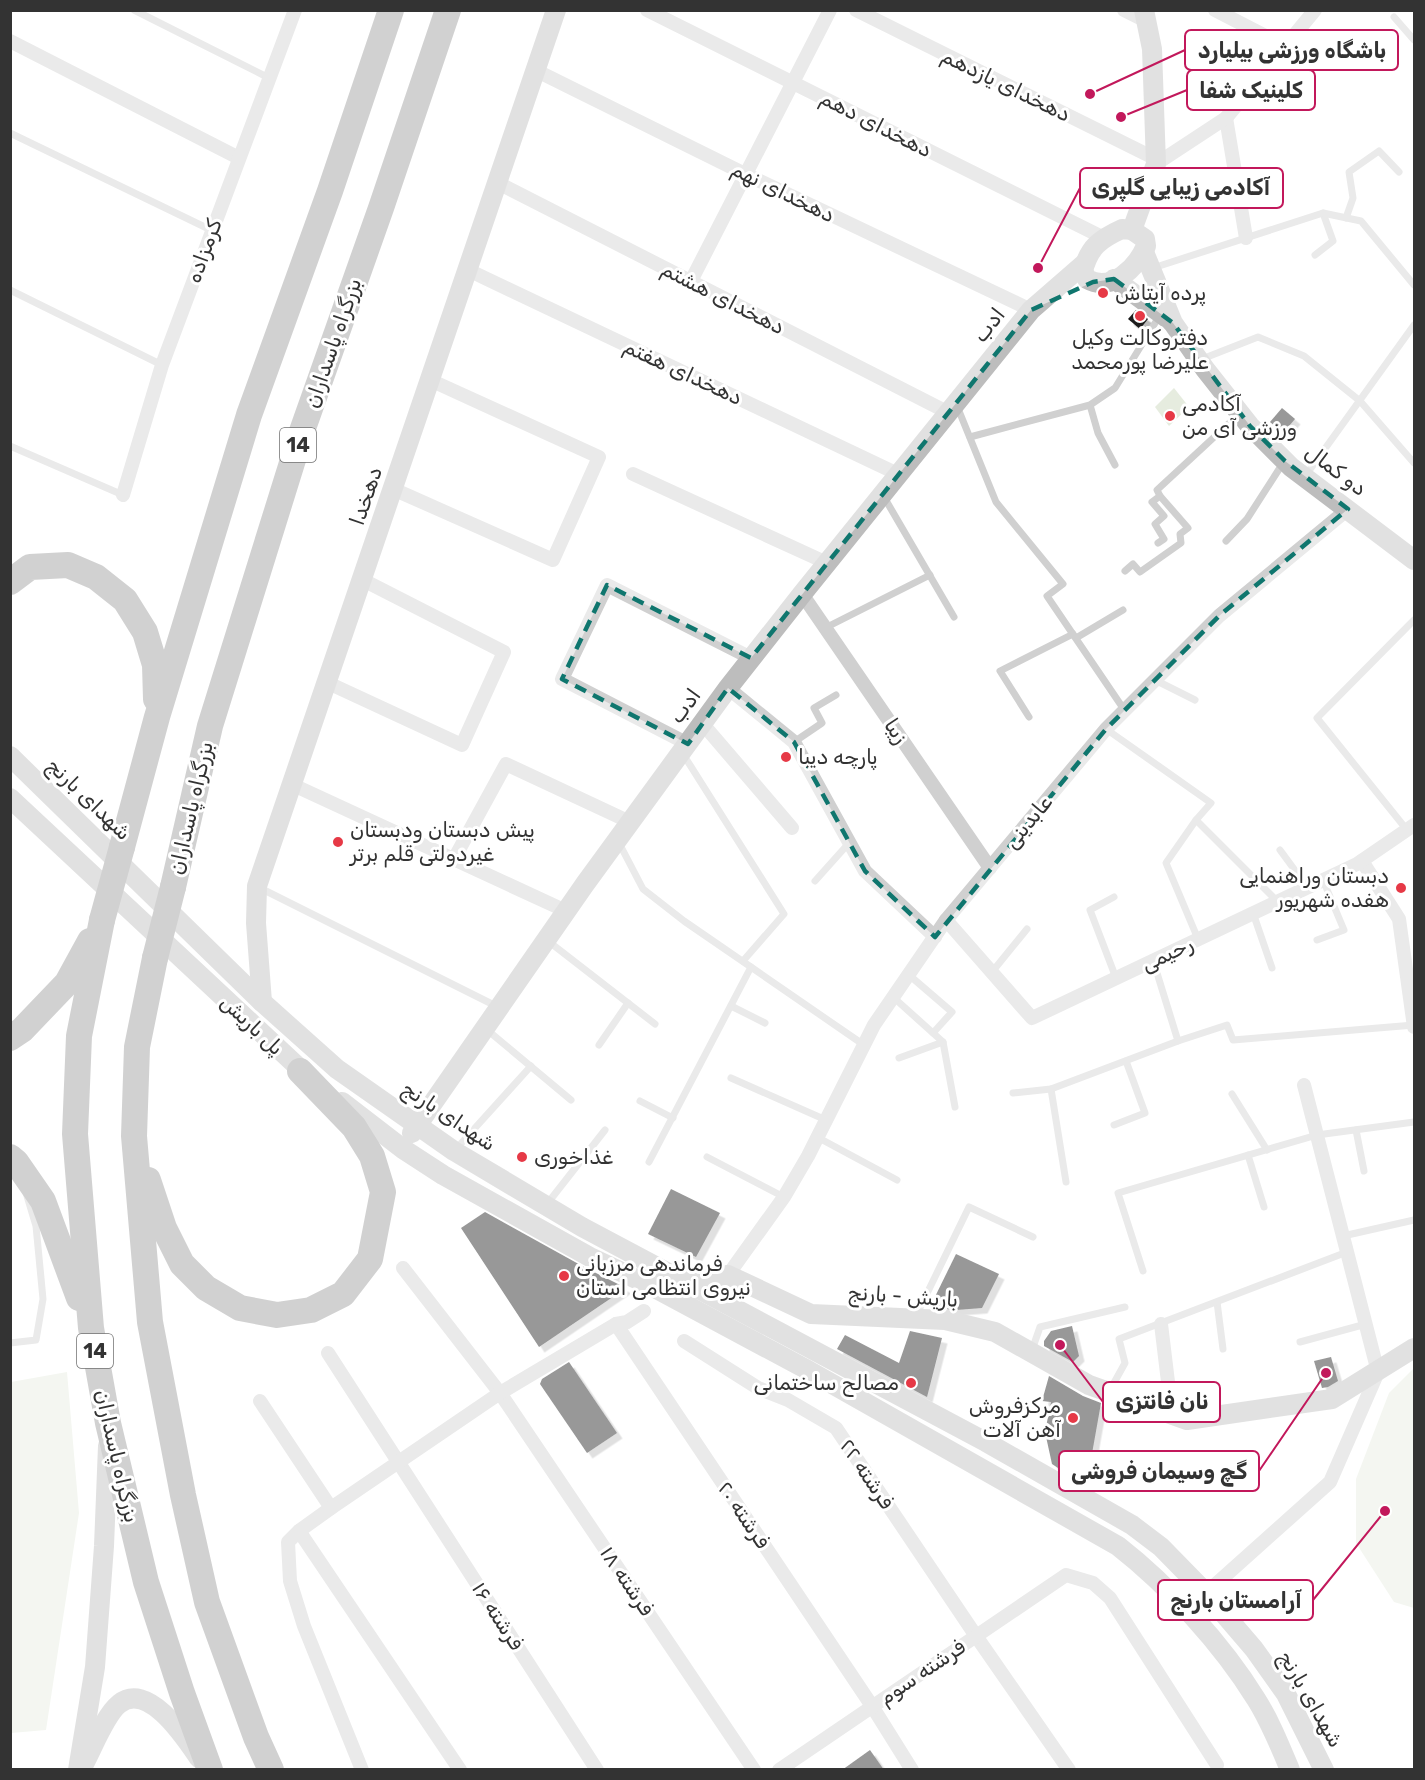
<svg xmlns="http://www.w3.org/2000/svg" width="1425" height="1780" viewBox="0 0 1425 1780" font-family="Rubik,Vazirmatn,sans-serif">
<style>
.green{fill:#e6ecdf}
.building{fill:#1a1a1a;filter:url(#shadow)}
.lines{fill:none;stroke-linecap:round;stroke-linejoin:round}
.lane{stroke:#d0d0d0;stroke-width:7}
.street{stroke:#d0d0d0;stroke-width:14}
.secondary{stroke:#bdbdbd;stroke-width:20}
.highway{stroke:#9a9a9a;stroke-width:26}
.highway-bridge{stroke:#9a9a9a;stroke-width:26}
.marked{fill:none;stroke:#0f766e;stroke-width:4.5;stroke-dasharray:12 8;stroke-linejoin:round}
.poi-dot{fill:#e63946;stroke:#fff;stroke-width:2}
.labels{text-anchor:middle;stroke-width:6;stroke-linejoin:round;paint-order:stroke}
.shield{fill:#fff;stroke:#707070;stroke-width:1.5}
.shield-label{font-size:20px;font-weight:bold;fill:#333}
.street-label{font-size:21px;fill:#333;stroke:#fff}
.poi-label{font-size:21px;fill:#333;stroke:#fff;text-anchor:start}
.leader{fill:none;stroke:#c2185b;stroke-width:2}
.callout-dot{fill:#c2185b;stroke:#fff;stroke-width:2}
.callout{fill:#fff;stroke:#c2185b;stroke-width:2}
.callout-label{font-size:22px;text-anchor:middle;font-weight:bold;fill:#333}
</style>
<defs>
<filter id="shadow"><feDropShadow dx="5.5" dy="5.5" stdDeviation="0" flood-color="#0004"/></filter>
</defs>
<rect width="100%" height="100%" fill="#fff"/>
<g class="green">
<polygon points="1174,388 1189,407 1169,426 1155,407"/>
<polygon points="1414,1368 1414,1608 1394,1602 1356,1543 1356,1479 1389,1393"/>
<polygon points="67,1372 79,1513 46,1730 11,1733 11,1382"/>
</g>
<g class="building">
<polygon points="1136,310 1148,319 1140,329 1128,319"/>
<polygon points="1282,408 1295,419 1283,433 1270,422"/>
<polygon points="671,1189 720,1213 696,1257 648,1234"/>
<polygon points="485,1212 584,1267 626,1288 539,1347 461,1228"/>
<polygon points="956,1254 999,1274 982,1308 956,1310 930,1307"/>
<polygon points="1072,1326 1079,1356 1073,1362 1044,1346 1044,1341 1051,1331"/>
<polygon points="910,1331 942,1338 927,1397 837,1349 845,1335 899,1363"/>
<polygon points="1331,1357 1338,1381 1328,1387 1322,1388 1314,1361"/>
<polygon points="569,1362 617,1433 587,1453 540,1384 542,1379"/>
<polygon points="1049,1376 1083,1396 1101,1403 1088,1476 1064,1472 1052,1464 1045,1432 1051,1402 1042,1401"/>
<polygon points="870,1750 884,1770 842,1770"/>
</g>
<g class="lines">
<g class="lane">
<polyline points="134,10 269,78"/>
<polyline points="1394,17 1414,40"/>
<polyline points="10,133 211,230"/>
<polyline points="1346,218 1353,198 1349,172 1379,151 1399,172"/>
<polyline points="1315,255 1333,241 1323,213"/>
<polyline points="1153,268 1323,213 1361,221 1414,285"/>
<polyline points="10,290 162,365"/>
<polyline points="1202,359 1258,337 1304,356 1360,401 1414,463"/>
<polyline points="1090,405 1098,433 1115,465"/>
<polyline points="957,406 996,502 1063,584 1047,596 1125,711"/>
<polyline points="970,437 1090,405 1115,388 1160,315"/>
<polyline points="10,446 123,495"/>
<polyline points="1306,475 1414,325"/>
<polyline points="884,497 954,617"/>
<polyline points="1226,541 1247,519 1283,463"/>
<polyline points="1158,543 1164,539 1155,524 1164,516 1152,502 1160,496 1157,490 1238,415"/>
<polyline points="1125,571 1133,564 1140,572 1181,543 1180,534 1188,528 1160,496"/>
<polyline points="825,628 930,575"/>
<polyline points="1076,638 1123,610"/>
<polyline points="1155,680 1195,700"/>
<polyline points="1029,717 1000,671 1073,634"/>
<polyline points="1106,729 1211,803 1196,820 1278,902"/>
<polyline points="794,742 822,723 814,708 836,695"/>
<polyline points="683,754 784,914 743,961"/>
<polyline points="1196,820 1166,863 1198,939"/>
<polyline points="1407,830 1317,718 1414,620"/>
<polyline points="618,841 643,889 684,921 864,1045"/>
<polyline points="1280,850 1308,888"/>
<polyline points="815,881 849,843"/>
<polyline points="260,888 496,1006"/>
<polyline points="1114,897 1090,910 1116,978"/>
<polyline points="1253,913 1272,968"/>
<polyline points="1317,940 1344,930 1323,880"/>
<polyline points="548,941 655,1024"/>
<polyline points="992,972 1027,929"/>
<polyline points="909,975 952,1012 933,1033"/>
<polyline points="893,997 943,1042 955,1107"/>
<polyline points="731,1006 765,1023"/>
<polyline points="486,1029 571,1100"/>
<polyline points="1178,1041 1227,1025 1233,1040 1414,1025"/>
<polyline points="599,1045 628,1003"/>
<polyline points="899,1058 943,1042"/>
<polyline points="731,1078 826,1120"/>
<polyline points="1051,1089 1066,1182"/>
<polyline points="1013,1093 1051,1089 1178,1041 1153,960"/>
<polyline points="1232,1094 1267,1150"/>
<polyline points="640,1101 673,1118"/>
<polyline points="1114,1125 1145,1113 1126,1061"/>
<polyline points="1356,1130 1364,1171"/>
<polyline points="817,1137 897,1180"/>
<polyline points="456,1149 531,1066"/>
<polyline points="1248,1155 1264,1207"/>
<polyline points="707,1157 784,1197"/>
<polyline points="649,1162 751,967"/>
<polyline points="547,1204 605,1130"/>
<polyline points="1343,1236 1414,1220"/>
<polyline points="1143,1271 1118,1193 1317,1135 1414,1122"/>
<polyline points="1217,1302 1223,1349"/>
<polyline points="916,1316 969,1207 1033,1237"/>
<polyline points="1300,1342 1366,1324"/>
<polyline points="10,1343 36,1340 43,1299 36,1226 27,1196"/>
<polyline points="1032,1350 1040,1327 1125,1307"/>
<polyline points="1110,1390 1125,1363 1119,1339 1347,1252"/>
</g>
<g class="street">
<polyline points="647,10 1104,238"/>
<polyline points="856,10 1156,159"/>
<polyline points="1124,10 1146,21"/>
<polyline points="1215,10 1285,46"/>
<polyline points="10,41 239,158"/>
<polyline points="535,70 745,174 1031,310"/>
<polyline points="1226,118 1246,238"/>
<polyline points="1156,164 1226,118 1315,10"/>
<polyline points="498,183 949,413"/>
<polyline points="466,269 900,475"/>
<polyline points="691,281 830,10"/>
<polyline points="633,474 827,563"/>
<polyline points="393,489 553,560 599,457 430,380"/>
<polyline points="123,495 162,365 295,10"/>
<polyline points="802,594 990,868"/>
<polyline points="326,682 462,745 504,652 363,580"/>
<polyline points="728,688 794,742 865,871 935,937"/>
<polyline points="702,723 792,828"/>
<polyline points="688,744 562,679 607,585 751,658"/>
<polyline points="291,784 566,911"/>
<polyline points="454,859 506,764 630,822"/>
<polyline points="1362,861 1399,919 1414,1027"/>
<polyline points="946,920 1032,1018 1357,864 1414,825"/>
<polyline points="403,1268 500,1393 754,1770"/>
<polyline points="728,1275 784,1197 808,1156 874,1025 946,920 1106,729 1219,616 1348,509"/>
<polyline points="616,1324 872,1706 912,1770"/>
<polyline points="1161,1324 1172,1415"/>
<polyline points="684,1341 758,1388 788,1400 836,1428 976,1636 1069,1770"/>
<polyline points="328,1353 597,1770"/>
<polyline points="260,1401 331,1508"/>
<polyline points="299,1531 460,1770"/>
<polyline points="1206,1593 1330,1482 1378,1372 1304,1085"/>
<polyline points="362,1770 304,1626 290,1581 288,1542 299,1531 331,1508 500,1393 616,1324 627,1322 644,1311"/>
<polyline points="779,1770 1066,1575 1093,1583 1110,1598 1217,1765"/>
</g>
<g class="secondary">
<path d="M1122,229L1132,230L1145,239L1146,246C1137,267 1112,293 1087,279L1083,271C1089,247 1100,239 1122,229Z"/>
<polyline points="1132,230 1156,164 1152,49 1144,10"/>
<polyline points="1144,252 1173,323 1205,369 1250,426 1291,467 1414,560"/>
<polyline points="1114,279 1171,321"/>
<polyline points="10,756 262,1002 337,1069 454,1151 582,1227 986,1442 1132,1525 1161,1547 1206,1593 1254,1649 1286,1694 1324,1770"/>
<polyline points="10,798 311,1079"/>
<polyline points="262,1002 256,923 257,886 556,10"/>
<path d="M342,1102L403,1149L443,1175L590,1257L649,1285L804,1368L1118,1546C1168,1585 1222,1644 1256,1699C1270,1721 1280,1746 1290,1770"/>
<polyline points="412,1133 585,884 728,688 802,594 1031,310 1085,263"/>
<polyline points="685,1281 728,1275 811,1314 945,1320 995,1332 1089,1385 1187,1420 1332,1399 1414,1348"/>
<path d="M84,1764C93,1748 105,1715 119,1704C148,1680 186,1739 199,1758"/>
<polyline points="78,1770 95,1667 104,1546 108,1446"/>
</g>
<g class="highway">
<polyline points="10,582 30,567 68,565 96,577 125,600 145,632 155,665 156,699"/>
<polyline points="122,847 157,717 249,415 330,191 391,10"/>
<polyline points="173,887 210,726 301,434 381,208 448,10"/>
<polyline points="102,920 79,1036 75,1134 91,1328 108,1423 146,1582 182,1693 210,1770"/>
<polyline points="155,958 137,1047 134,1136 150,1322 183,1495 207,1602 256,1737 271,1770"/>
<polyline points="10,1038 22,1030 67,983 90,941"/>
<polyline points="10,1157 16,1162 43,1201 79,1298"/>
<polyline points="148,1180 164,1228 182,1264 206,1288 240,1308 277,1315 311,1310 343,1294 370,1259 383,1192 372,1156 354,1127 300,1071"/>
</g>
<g class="highway-bridge">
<polyline points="102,920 122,847"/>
<polyline points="155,958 173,887"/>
</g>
</g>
<path d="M0 0H1425V1780H0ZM1114,279L1173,323L1250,426L1285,461L1348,509L1219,616L1106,729L935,937L865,871L794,742L728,688L688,744L562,679L607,585L751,658L1031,310L1093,282Z" fill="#fff" fill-opacity=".55" fill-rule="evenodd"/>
<path class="marked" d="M1114,279L1173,323L1250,426L1285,461L1348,509L1219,616L1106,729L935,937L865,871L794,742L728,688L688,744L562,679L607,585L751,658L1031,310L1093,282Z"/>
<g class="poi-dot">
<circle cx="1103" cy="293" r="6"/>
<circle cx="1140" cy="316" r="6"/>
<circle cx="1170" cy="416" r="6"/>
<circle cx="786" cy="757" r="6"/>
<circle cx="338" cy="842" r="6"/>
<circle cx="1401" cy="888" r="6"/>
<circle cx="522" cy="1157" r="6"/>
<circle cx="564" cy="1276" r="6"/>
<circle cx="911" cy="1383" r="6"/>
<circle cx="1073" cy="1418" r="6"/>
</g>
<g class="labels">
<g class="shield">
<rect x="280" y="428" width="36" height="34" rx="4.5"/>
<rect x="77" y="1334" width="36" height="34" rx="4.5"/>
</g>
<g class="shield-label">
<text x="298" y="452">14</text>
<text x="95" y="1358">14</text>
</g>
<g class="street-label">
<text transform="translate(1006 85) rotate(26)" y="7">دهخدای یازدهم</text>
<text transform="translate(876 124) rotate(27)" y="7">دهخدای دهم</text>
<text transform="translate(783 192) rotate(26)" y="7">دهخدای نهم</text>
<text transform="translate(204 251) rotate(-70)" y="7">کرمزاده</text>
<text transform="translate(723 298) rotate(27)" y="7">دهخدای هشتم</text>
<text transform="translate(989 325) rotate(-52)" y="7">ادب</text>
<text transform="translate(333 343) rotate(-71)" y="7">بزرگراه پاسداران</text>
<text transform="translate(683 372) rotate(25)" y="7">دهخدای هفتم</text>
<text transform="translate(1336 470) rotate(37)" y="7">دو کمال</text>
<text transform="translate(366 496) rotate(-71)" y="7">دهخدا</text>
<text transform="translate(685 706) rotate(-54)" y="7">ادب</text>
<text transform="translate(896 731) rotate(56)" y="7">زیبا</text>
<text transform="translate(89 799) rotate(44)" y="7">شهدای بارنج</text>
<text transform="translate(191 808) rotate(-77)" y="7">بزرگراه پاسداران</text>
<text transform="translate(1028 822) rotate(-50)" y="7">عابدینی</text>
<text transform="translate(1167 954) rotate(-25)" y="7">رحیمی</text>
<text transform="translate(252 1025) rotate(43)" y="7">پل باریش</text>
<text transform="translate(449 1116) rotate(34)" y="7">شهدای بارنج</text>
<text transform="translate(903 1296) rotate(4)" y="7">باریش - بارنج</text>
<text transform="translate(117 1456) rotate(77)" y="7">بزرگراه پاسداران</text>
<text transform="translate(867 1474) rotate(56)" y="7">۲۲ فرشته</text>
<text transform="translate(744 1515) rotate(56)" y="7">۲۰ فرشته</text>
<text transform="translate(627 1581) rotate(56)" y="7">۱۸ فرشته</text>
<text transform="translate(498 1616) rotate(57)" y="7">۱۶ فرشته</text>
<text transform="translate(922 1672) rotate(-34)" y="7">فرشته سوم</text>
<text transform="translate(1311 1699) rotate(60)" y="7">شهدای بارنج</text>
</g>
<g class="poi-label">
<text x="1115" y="300">پرده‌ آیتاش</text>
<text x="1140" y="345" text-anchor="middle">دفتروکالت وکیل<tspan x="1140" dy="24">علیرضا پورمحمد</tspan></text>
<text x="1182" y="411">آکادمی<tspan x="1182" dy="24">ورزشی آی من</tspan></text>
<text x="798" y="764">پارچه دیبا</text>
<text x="350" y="837">پیش دبستان ودبستان<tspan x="350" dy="24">غیردولتی قلم برتر</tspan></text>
<text x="1389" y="883" text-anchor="end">دبستان وراهنمایی<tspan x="1389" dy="24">هفده شهریور</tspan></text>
<text x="534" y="1164">غذاخوری</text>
<text x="576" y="1271">فرماندهی مرزبانی<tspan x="576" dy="24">نیروی انتظامی استان</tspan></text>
<text x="899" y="1390" text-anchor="end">مصالح ساختمانی</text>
<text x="1061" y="1413" text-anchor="end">مرکزفروش<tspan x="1061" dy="24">آهن آلات</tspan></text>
</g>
</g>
<path class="leader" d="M1090 94L1185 50M1121 117L1187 90M1038 268L1080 188M1060 1345L1103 1402M1326 1373L1259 1471M1385 1511L1313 1600"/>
<g class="callout-dot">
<circle cx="1090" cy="94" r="6"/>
<circle cx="1121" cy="117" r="6"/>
<circle cx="1038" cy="268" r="6"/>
<circle cx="1060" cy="1345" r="6"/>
<circle cx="1326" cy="1373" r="6"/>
<circle cx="1385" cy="1511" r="6"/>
</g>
<g class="callout">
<rect x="1185" y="30" width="213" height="40" rx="6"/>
<rect x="1187" y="70" width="128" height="40" rx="6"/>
<rect x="1080" y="168" width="203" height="40" rx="6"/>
<rect x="1103" y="1382" width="117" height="40" rx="6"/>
<rect x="1059" y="1451" width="200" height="40" rx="6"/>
<rect x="1158" y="1580" width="155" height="40" rx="6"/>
</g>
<g class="callout-label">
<text x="1292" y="58">باشگاه ورزشی بیلیارد</text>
<text x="1251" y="98">کلینیک شفا</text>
<text x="1181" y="195">آکادمی زیبایی گلپری</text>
<text x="1162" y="1409">نان فانتزی</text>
<text x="1159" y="1479">گچ وسیمان فروشی</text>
<text x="1236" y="1608">آرامستان بارنج</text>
</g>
<rect width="1425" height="1780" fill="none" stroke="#333333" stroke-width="24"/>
</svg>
